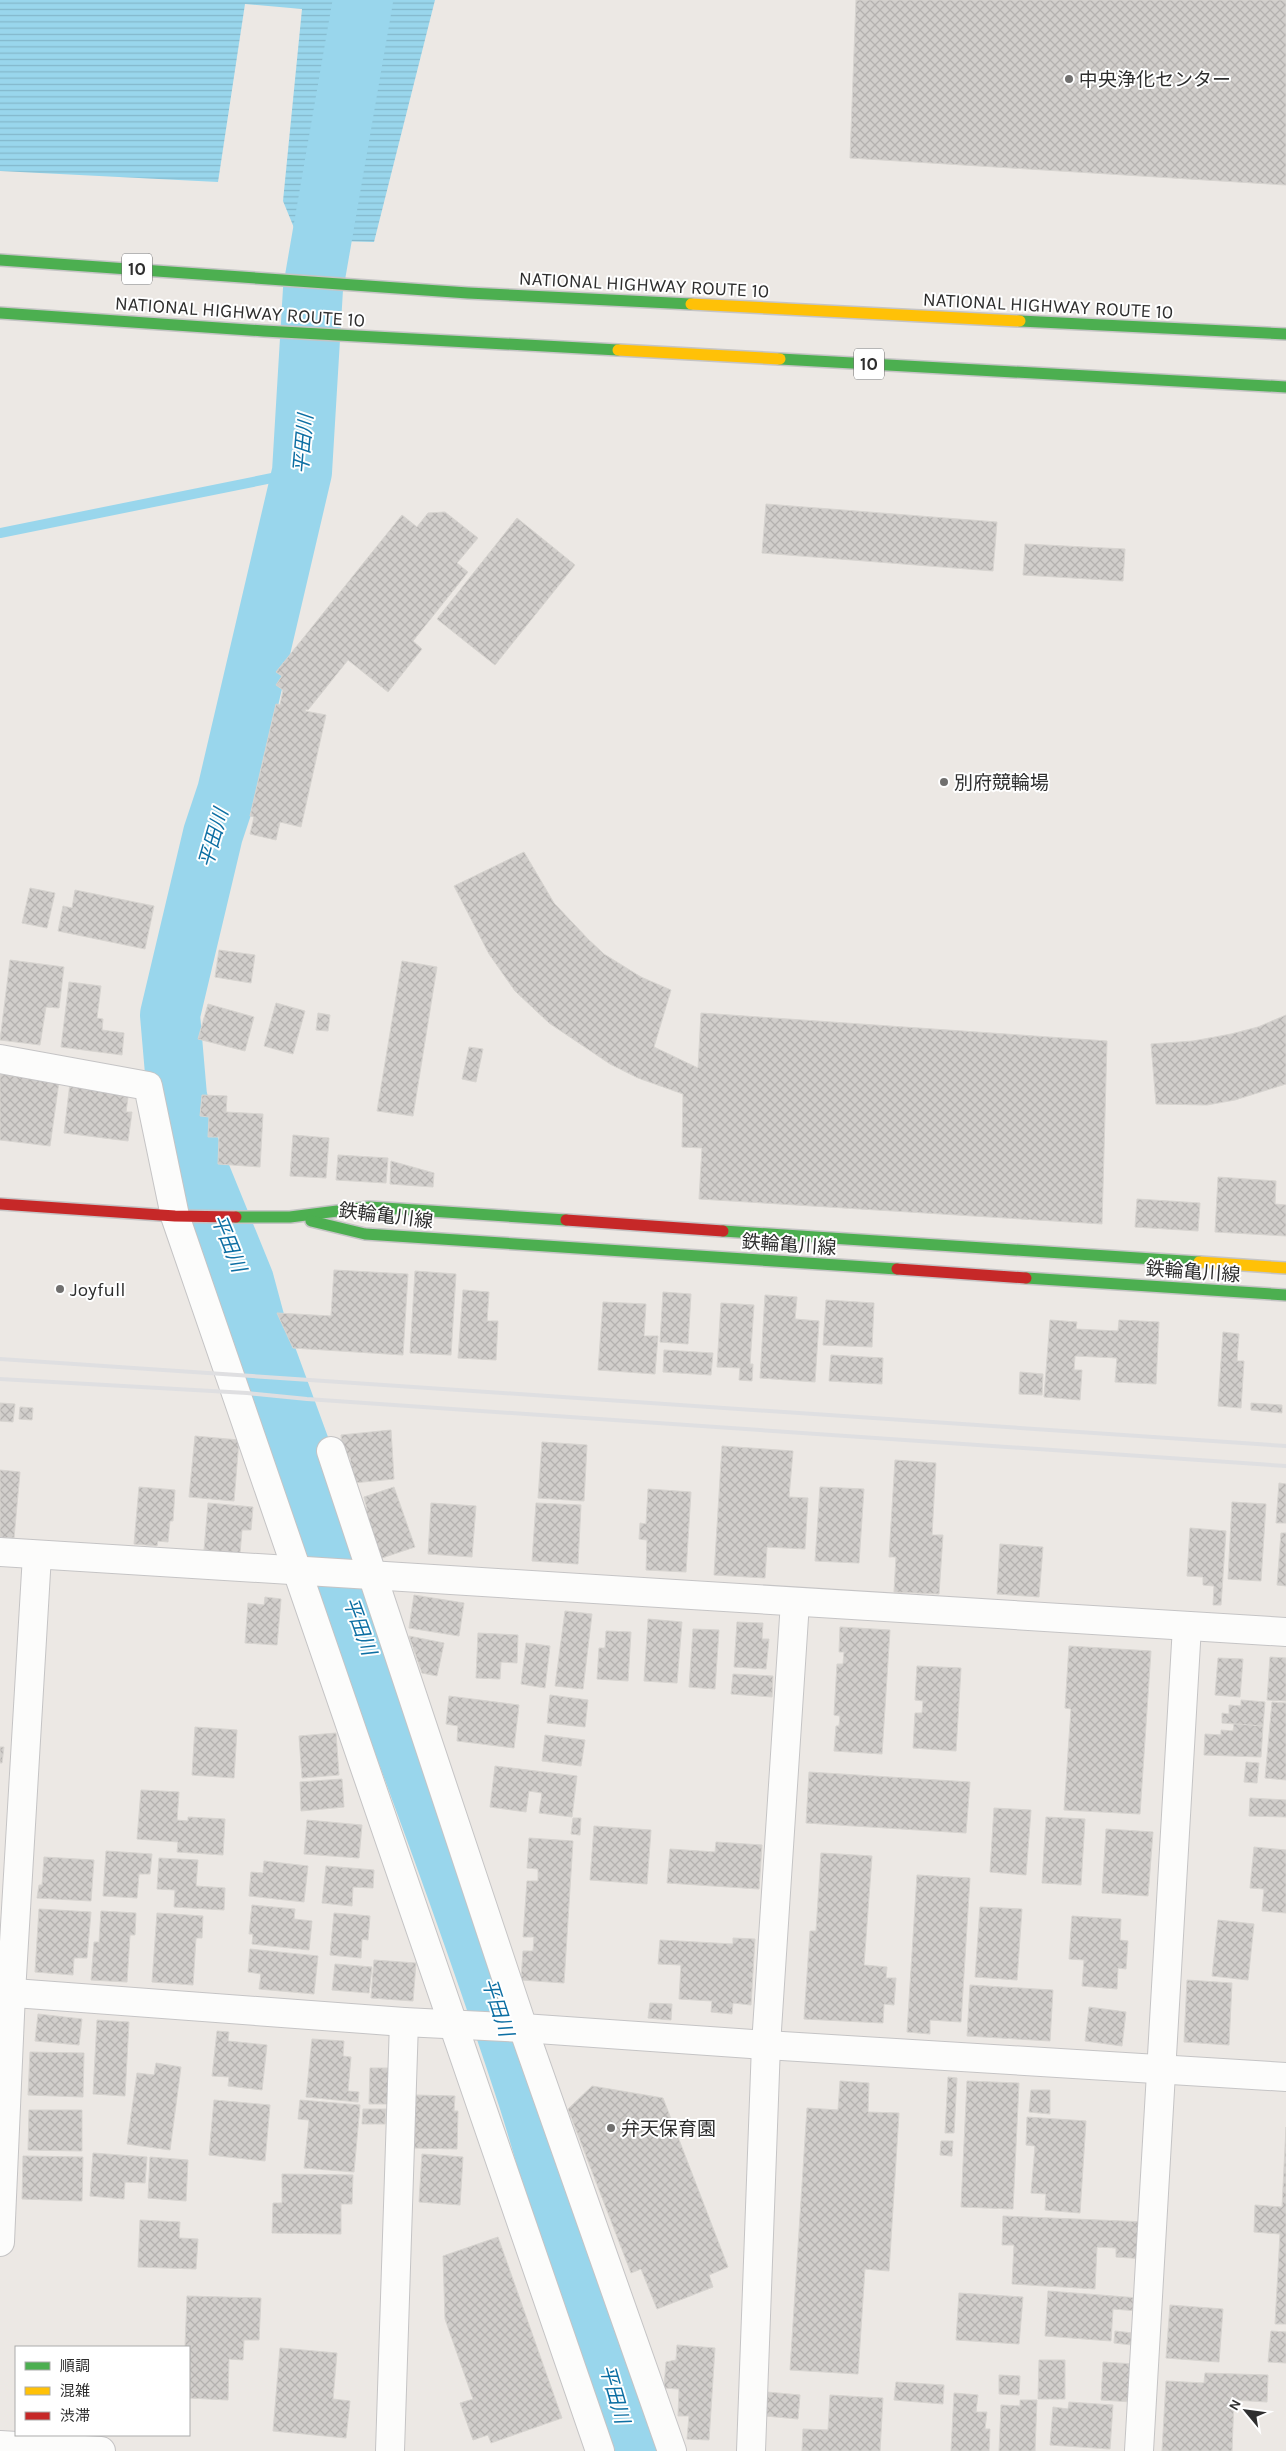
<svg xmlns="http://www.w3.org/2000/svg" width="1286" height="2451" viewBox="0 0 1286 2451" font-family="Karla,'Noto Sans JP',sans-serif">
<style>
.water{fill:url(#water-rules)}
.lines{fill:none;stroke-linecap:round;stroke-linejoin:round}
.stream{stroke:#99d6ec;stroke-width:10}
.river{stroke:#99d6ec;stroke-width:60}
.building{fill:url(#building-cross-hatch);stroke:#d7d4d0}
.street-casing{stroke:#c5c4c5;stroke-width:30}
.fast-casing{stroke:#c5c4c5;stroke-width:14}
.slow-casing{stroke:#c5c4c5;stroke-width:14}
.jam-casing{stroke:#c5c4c5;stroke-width:14}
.street{stroke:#fcfcfb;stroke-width:28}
.fast{stroke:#4caf50;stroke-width:11}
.slow{stroke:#ffc107;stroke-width:11}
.jam{stroke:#c62828;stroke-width:11}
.rail{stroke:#dfdfe1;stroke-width:4}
.poi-dot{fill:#706f6e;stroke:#fff;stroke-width:2}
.labels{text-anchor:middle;stroke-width:4;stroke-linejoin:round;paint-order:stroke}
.shield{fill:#fff;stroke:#6d6d6d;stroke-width:1}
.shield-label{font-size:18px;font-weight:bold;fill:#2e2e2e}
.poi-label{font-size:19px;fill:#2e2e2e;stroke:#fff;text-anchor:start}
.street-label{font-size:19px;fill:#2e2e2e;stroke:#fff}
.water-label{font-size:20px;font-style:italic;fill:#0d6fa3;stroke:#fff}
</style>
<defs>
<pattern id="water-rules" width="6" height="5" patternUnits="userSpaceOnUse" patternTransform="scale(1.25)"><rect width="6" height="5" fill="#99d6ec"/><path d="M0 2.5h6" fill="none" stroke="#84b8cb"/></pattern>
<pattern id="building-cross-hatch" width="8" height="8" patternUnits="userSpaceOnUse" patternTransform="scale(1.25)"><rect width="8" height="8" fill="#d1cecb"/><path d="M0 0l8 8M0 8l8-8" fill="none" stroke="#b4b1af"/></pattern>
</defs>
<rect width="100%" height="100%" fill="#ece8e4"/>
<polygon class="water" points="0,0 435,0 374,242 299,240 283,201 302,9 245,4 218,182 0,171"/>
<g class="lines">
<polyline class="stream" points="0,533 302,472"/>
<path class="river" d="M363,0L313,289L302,472L227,792L213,834L170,1015L177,1096L187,1141L244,1281L258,1333L310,1475L318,1513C390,1708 464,1901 528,2098C565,2215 592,2335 632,2451"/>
</g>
<g class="building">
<polygon points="856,0 1286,0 1286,185 850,158"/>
<polygon points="766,504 997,522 993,571 762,553"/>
<polygon points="445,512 478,538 457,563 468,572 413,641 422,649 388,692 348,660 308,710 306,709 305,711 326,715 301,827 280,822 276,840 250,834 254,817 250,816 276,704 280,705 283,690 276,685 282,676 276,672 402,515 417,527 428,513"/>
<polygon points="517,518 575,565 495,665 437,619"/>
<polygon points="1025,544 1125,549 1123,581 1023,575"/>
<polygon points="524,852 554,903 588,939 604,954 641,977 671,990 654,1047 698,1068 701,1013 1107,1041 1102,1224 699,1199 702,1148 682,1147 683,1094 638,1078 610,1064 549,1023 515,991 489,954 454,886"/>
<polygon points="30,888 55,893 47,928 22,923"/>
<polygon points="75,890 154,906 145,949 58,931 63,906 72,908"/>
<polygon points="219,950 255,955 251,983 215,977"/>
<polygon points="10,960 64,967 59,1008 46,1007 40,1045 0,1040"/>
<polygon points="402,961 437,967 413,1116 377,1111"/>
<polygon points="69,982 101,986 97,1018 103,1019 102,1030 124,1033 122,1055 61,1047"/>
<polygon points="276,1003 305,1011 293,1054 264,1046"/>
<polygon points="208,1004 254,1017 245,1051 198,1039"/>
<polygon points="318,1013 330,1015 328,1031 316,1030"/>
<polygon points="1286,1015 1286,1084 1235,1100 1207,1105 1156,1104 1151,1044 1193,1041 1231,1034 1258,1027"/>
<polygon points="469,1047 483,1049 476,1082 462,1079"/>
<polygon points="0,1074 59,1082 50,1146 0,1140"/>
<polygon points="70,1083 129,1090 126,1112 132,1112 128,1141 64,1133"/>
<polygon points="202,1095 227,1096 226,1112 263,1114 260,1167 218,1164 219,1137 208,1137 209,1117 200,1116"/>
<polygon points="293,1135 329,1138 326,1178 290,1176"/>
<polygon points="338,1155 388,1158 386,1183 336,1180"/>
<polygon points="391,1161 434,1173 433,1187 390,1184"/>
<polygon points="1218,1177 1276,1181 1275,1204 1286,1205 1286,1236 1215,1232"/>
<polygon points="1137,1199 1200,1203 1198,1231 1135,1227"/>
<polygon points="334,1270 408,1274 403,1355 293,1348 277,1313 331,1316"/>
<polygon points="415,1271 456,1274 451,1355 410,1353"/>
<polygon points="463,1290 489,1292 487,1321 498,1321 496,1360 458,1358"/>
<polygon points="663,1292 691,1294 688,1344 660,1342"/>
<polygon points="765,1295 797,1297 795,1319 819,1321 815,1382 760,1378"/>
<polygon points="826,1300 874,1303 872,1347 823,1345"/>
<polygon points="603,1302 646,1304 644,1336 658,1336 655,1374 598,1370"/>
<polygon points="721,1303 754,1305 750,1364 753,1364 752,1381 739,1380 740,1368 717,1367"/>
<polygon points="1050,1320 1077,1322 1076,1329 1118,1331 1119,1320 1159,1322 1156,1384 1115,1382 1117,1358 1075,1356 1074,1370 1082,1370 1080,1400 1044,1397"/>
<polygon points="1223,1332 1239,1334 1237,1361 1244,1361 1241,1408 1218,1406"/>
<polygon points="664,1350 713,1353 711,1375 663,1372"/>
<polygon points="831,1355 883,1358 882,1384 829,1381"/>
<polygon points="1020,1372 1043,1374 1042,1395 1019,1394"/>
<polygon points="0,1403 15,1404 13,1422 0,1421"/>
<polygon points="1251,1403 1282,1405 1282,1413 1251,1410"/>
<polygon points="20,1407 33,1408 32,1420 19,1419"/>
<polygon points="391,1430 394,1479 353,1483 350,1457 343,1458 341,1435"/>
<polygon points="195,1436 239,1440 234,1501 189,1497"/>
<polygon points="542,1442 587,1445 584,1501 538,1498"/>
<polygon points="722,1446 793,1451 789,1497 808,1498 805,1549 767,1547 765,1578 714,1575"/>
<polygon points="895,1460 936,1463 932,1535 943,1535 939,1594 894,1592 896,1557 889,1557"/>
<polygon points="0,1470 20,1472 14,1538 0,1537"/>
<polygon points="1279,1483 1286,1484 1286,1523 1276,1523"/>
<polygon points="139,1487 175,1490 173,1521 170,1521 168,1542 158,1541 157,1546 134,1544"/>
<polygon points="394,1487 415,1547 379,1559 363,1511 367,1509 364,1497"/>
<polygon points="820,1487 864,1489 859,1563 815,1561"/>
<polygon points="648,1489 691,1492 686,1572 646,1570 647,1540 639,1539 640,1523 646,1524"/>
<polygon points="1232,1502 1266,1504 1261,1581 1228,1579"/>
<polygon points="208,1503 253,1507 251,1530 242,1530 240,1553 204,1550"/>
<polygon points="431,1503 476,1506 472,1557 428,1554"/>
<polygon points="536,1503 581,1505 578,1564 532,1561"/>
<polygon points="1190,1528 1226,1531 1221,1605 1213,1605 1214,1586 1203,1585 1203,1577 1187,1576"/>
<polygon points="1281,1533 1286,1533 1286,1586 1277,1585"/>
<polygon points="1000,1544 1043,1547 1039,1597 997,1594"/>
<polygon points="414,1595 464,1603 459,1636 409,1628"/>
<polygon points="265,1597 281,1599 277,1645 245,1643 248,1603 264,1605"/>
<polygon points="565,1611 592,1614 583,1689 555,1686"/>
<polygon points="648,1619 682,1622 677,1683 644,1681"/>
<polygon points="737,1622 763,1623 762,1639 769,1639 766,1669 734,1667"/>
<polygon points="840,1627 890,1630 882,1754 834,1751 836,1726 839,1726 840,1716 834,1715 837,1664 843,1664 844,1652 839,1652"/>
<polygon points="693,1629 719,1630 715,1689 689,1687"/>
<polygon points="606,1631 631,1632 628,1681 597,1679 599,1648 605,1648"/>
<polygon points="478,1633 518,1635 517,1663 501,1662 500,1679 476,1678"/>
<polygon points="409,1636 444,1643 437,1676 422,1673"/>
<polygon points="526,1643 550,1646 545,1688 521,1684"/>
<polygon points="1069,1646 1151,1651 1140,1814 1064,1810 1071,1709 1065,1708"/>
<polygon points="1270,1657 1286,1658 1286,1701 1267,1700"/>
<polygon points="1218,1658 1243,1659 1240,1697 1215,1695"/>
<polygon points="917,1666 961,1668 956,1751 913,1748 915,1713 922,1713 923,1701 915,1700"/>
<polygon points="733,1674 773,1676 772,1697 731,1694"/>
<polygon points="550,1695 588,1700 585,1727 547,1723"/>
<polygon points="449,1696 519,1705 514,1748 457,1741 458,1726 446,1724"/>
<polygon points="1241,1700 1265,1702 1263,1726 1222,1723 1222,1713 1229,1714 1229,1705 1241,1706"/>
<polygon points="1272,1702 1286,1703 1286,1780 1265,1778"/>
<polygon points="1234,1724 1263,1726 1261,1757 1204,1755 1205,1734 1221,1735 1221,1730 1233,1731"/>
<polygon points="195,1727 237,1730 234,1778 192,1775"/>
<polygon points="336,1733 339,1775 302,1778 299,1736"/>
<polygon points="545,1735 585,1740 581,1766 542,1761"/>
<polygon points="0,1747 4,1747 2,1763 0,1763"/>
<polygon points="1246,1762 1259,1763 1257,1783 1244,1782"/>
<polygon points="495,1766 577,1776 572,1817 539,1813 542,1793 529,1791 526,1812 490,1807"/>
<polygon points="809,1772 970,1782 966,1833 806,1823"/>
<polygon points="342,1779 344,1807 301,1811 300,1782"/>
<polygon points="141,1790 179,1792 177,1820 188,1821 188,1817 225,1819 223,1855 177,1852 178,1842 137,1839"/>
<polygon points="1250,1798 1286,1800 1286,1817 1249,1816"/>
<polygon points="994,1808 1031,1810 1026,1875 990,1872"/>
<polygon points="1046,1817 1085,1819 1081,1885 1042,1883"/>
<polygon points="573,1818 581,1818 580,1835 571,1834"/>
<polygon points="307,1820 362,1825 359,1858 304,1854"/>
<polygon points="594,1826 651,1830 647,1884 590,1880"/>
<polygon points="1106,1829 1153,1832 1148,1896 1102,1893"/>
<polygon points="529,1838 573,1841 564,1983 521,1980 523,1951 533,1951 534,1937 523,1937 527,1881 538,1881 538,1869 527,1868"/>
<polygon points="716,1842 762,1845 759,1889 667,1883 670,1849 715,1852"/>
<polygon points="1254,1847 1286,1850 1286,1913 1262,1911 1264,1889 1250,1888"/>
<polygon points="106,1851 152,1854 150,1874 139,1874 137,1898 103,1896"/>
<polygon points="821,1853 872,1856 864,1965 887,1967 886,1978 896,1978 894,2005 884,2004 883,2023 804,2019 810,1931 816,1931"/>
<polygon points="44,1857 94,1860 91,1901 37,1898 39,1885 42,1885"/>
<polygon points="159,1858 198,1860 196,1886 225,1888 224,1910 174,1907 175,1890 157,1889"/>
<polygon points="264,1861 308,1866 304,1902 249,1896 251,1872 263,1873"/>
<polygon points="326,1866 374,1870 373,1888 353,1887 352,1906 322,1903"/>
<polygon points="917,1875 970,1878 961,2022 930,2020 930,2034 907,2032"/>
<polygon points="252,1905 295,1909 294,1919 312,1921 309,1950 252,1944 253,1934 249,1934"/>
<polygon points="980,1907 1022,1909 1017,1980 975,1977"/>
<polygon points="39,1909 91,1912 87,1958 74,1958 73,1975 35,1972"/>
<polygon points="101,1911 136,1913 135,1935 130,1935 127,1982 91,1980 94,1942 99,1942"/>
<polygon points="157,1913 203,1916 202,1938 196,1938 193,1985 152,1982"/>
<polygon points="334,1913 370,1916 368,1940 362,1939 361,1958 330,1955"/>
<polygon points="1072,1916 1121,1919 1120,1940 1128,1941 1126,1969 1118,1968 1117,1989 1082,1986 1084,1960 1069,1959"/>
<polygon points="1218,1920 1254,1924 1248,1980 1212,1976"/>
<polygon points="733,1938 755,1939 751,2005 733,2003 732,2014 711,2012 712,2001 679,1999 681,1965 658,1964 660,1940 733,1944"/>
<polygon points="250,1949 318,1956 314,1994 259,1989 261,1974 248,1972"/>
<polygon points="374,1960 416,1963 413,2001 371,1998"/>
<polygon points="335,1964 372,1967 369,1993 332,1990"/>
<polygon points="1187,1980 1232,1983 1229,2045 1184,2042"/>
<polygon points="970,1985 1053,1990 1050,2041 967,2036"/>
<polygon points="650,2003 672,2004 671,2020 648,2018"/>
<polygon points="1089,2007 1126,2012 1122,2046 1085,2041"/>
<polygon points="38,2014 82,2019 79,2045 35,2041"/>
<polygon points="97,2020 129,2022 125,2096 93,2094"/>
<polygon points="217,2031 229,2032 228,2041 267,2045 262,2090 228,2086 229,2077 212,2076"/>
<polygon points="312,2039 344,2041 343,2056 351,2057 348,2091 359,2092 358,2102 306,2097"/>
<polygon points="30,2052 84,2053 83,2097 28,2095"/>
<polygon points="156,2063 181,2067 170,2150 127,2144 137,2073 154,2075"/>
<polygon points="370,2068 389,2068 388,2104 369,2104"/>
<polygon points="948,2077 957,2078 954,2133 945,2133"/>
<polygon points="840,2081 869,2083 868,2112 899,2113 889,2271 865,2269 858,2374 790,2370 807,2108 838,2110"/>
<polygon points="967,2081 1019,2083 1013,2209 961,2207"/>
<polygon points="592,2086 663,2098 728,2267 709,2275 713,2287 657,2309 641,2269 631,2273 568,2109"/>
<polygon points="1031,2090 1050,2090 1050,2114 1029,2112"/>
<polygon points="415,2095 455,2096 454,2111 458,2111 457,2149 414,2148"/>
<polygon points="214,2100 270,2105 265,2161 209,2155"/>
<polygon points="300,2100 360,2105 354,2172 304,2168 309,2120 298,2119"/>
<polygon points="363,2109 386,2109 385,2124 362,2124"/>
<polygon points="29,2110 82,2110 82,2151 28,2150"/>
<polygon points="1027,2117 1086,2121 1080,2213 1045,2210 1046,2194 1031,2193 1035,2146 1026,2145"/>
<polygon points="1286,2127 1286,2324 1275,2324 1280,2234 1254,2232 1255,2205 1282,2207"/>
<polygon points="941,2141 953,2141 952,2156 940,2155"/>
<polygon points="93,2153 147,2157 145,2183 125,2182 124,2199 90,2196"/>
<polygon points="422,2154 463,2157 460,2205 419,2202"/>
<polygon points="23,2156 83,2157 82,2201 22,2199"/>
<polygon points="150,2157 188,2160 186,2201 148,2198"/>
<polygon points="282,2174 353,2175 352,2204 341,2204 341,2234 272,2233 273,2203 282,2203"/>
<polygon points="1003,2216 1147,2222 1145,2259 1116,2257 1116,2248 1097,2247 1095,2289 1012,2284 1014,2245 1002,2245"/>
<polygon points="140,2220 180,2222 179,2238 198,2239 196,2269 138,2267"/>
<polygon points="498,2237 562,2418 491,2443 488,2435 473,2440 460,2403 473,2399 445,2319 443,2256"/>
<polygon points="1048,2291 1139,2298 1138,2311 1113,2309 1111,2341 1045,2336"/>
<polygon points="959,2293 1023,2297 1019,2344 956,2340"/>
<polygon points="187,2296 261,2298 259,2340 244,2340 243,2360 229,2359 228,2400 189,2398 189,2347 185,2347"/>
<polygon points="1170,2305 1223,2309 1219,2362 1166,2358"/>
<polygon points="1115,2331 1133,2333 1132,2345 1114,2343"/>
<polygon points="1271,2331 1286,2332 1286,2363 1268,2362"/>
<polygon points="677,2345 715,2348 709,2440 687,2439 689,2416 678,2416 679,2389 664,2388 666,2362 676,2360"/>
<polygon points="280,2348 337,2353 333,2399 350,2401 346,2438 273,2431"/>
<polygon points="1039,2360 1065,2360 1065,2399 1038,2399"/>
<polygon points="1103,2362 1134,2364 1132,2402 1101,2400"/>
<polygon points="1205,2373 1268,2375 1267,2402 1234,2400 1232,2451 1162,2451 1166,2381 1204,2383"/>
<polygon points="999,2375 1020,2376 1019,2395 999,2394"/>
<polygon points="896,2382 944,2385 943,2404 894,2400"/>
<polygon points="767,2392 800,2395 798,2419 765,2416"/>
<polygon points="954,2393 978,2395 976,2412 987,2412 985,2429 990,2429 989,2451 951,2451"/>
<polygon points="830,2395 883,2398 880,2451 802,2451 803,2429 828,2430"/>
<polygon points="1020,2400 1037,2400 1035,2451 999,2451 1001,2405 1020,2406"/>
<polygon points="1069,2402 1113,2405 1110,2449 1050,2445 1053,2407 1068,2409"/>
</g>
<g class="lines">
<g class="street-casing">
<g id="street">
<polyline points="0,1059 148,1086 175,1216 600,2451"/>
<polyline points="331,1451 523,2028 672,2451"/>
<polyline points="0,1552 1286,1632"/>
<polyline points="0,1992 404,2022 523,2028 766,2045 1286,2077"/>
<polyline points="0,2242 11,1993 37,1555"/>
<polyline points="0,2445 101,2451"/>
<polyline points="390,2451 404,2022"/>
<polyline points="751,2451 766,2045 795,1602"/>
<polyline points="1139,2451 1187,1626"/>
</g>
</g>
<g class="fast-casing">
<g id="fast">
<polyline points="0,260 468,293 691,304"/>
<polyline points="0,313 264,331 618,350"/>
<polyline points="1020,321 1286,334"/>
<polyline points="780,359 1286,387"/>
<polyline points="236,1217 290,1217 369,1207 566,1220"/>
<polyline points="311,1221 365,1234 897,1269"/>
<polyline points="723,1231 1199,1262"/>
<polyline points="1026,1278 1286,1295"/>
</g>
</g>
<g class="slow-casing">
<g id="slow">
<polyline points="691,304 1020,321"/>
<polyline points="618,350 780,359"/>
<polyline points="1199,1262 1286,1268"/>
</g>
</g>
<g class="jam-casing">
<g id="jam">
<polyline points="0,1204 175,1216 236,1217"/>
<polyline points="566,1220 723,1231"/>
<polyline points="897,1269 1026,1278"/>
</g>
</g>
<use href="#street" class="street"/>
<use href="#fast" class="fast"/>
<use href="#slow" class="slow"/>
<use href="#jam" class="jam"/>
<g class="rail">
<polyline points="0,1359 1286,1446"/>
<polyline points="0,1379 247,1393 307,1399 1286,1466"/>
</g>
</g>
<g class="poi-dot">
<circle cx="1069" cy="79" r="5"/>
<circle cx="944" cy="782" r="5"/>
<circle cx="60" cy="1289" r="5"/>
<circle cx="611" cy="2128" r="5"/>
</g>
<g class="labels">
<g class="shield">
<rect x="122" y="253.5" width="30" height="31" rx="4"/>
<rect x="854" y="348.5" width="30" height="31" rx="4"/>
</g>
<g class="shield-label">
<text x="137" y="275">10</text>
<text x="869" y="370">10</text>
</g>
<g class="poi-label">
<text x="1079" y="86">中央浄化センター</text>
<text x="954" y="789">別府競輪場</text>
<text x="70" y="1296">Joyfull</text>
<text x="621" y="2135">弁天保育園</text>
</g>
<g class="street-label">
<text transform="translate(644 284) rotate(3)" y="7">NATIONAL HIGHWAY ROUTE 10</text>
<text transform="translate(1048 305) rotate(3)" y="7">NATIONAL HIGHWAY ROUTE 10</text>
<text transform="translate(240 311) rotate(4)" y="7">NATIONAL HIGHWAY ROUTE 10</text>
<text transform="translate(386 1215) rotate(7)" y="7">鉄輪亀川線</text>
<text transform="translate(789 1244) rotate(4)" y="7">鉄輪亀川線</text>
<text transform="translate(1193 1271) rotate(4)" y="7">鉄輪亀川線</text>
</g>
<g class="water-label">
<text transform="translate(303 444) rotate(-85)" y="7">平田川</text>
<text transform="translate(213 838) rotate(-74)" y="7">平田川</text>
<text transform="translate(229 1243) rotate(68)" y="7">平田川</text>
<text transform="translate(360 1626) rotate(70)" y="7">平田川</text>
<text transform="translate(498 2007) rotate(72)" y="7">平田川</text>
<text transform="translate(615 2394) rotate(74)" y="7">平田川</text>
</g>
</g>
<rect x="15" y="2346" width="175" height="90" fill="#ffffff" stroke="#ababab"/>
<rect x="25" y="2362" width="25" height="8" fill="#4caf50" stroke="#ababab"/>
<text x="60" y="2371" font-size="15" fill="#2e2e2e">順調</text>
<rect x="25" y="2387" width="25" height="8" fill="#ffc107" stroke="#ababab"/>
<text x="60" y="2396" font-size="15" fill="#2e2e2e">混雑</text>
<rect x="25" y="2412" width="25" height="8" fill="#c62828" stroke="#ababab"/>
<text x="60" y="2421" font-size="15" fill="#2e2e2e">渋滞</text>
<g transform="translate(1246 2411) rotate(299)" stroke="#ffffff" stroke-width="4" paint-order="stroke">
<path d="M0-4L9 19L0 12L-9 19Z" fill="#2e2e2e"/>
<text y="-8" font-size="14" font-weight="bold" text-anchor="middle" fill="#2e2e2e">N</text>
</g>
</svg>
